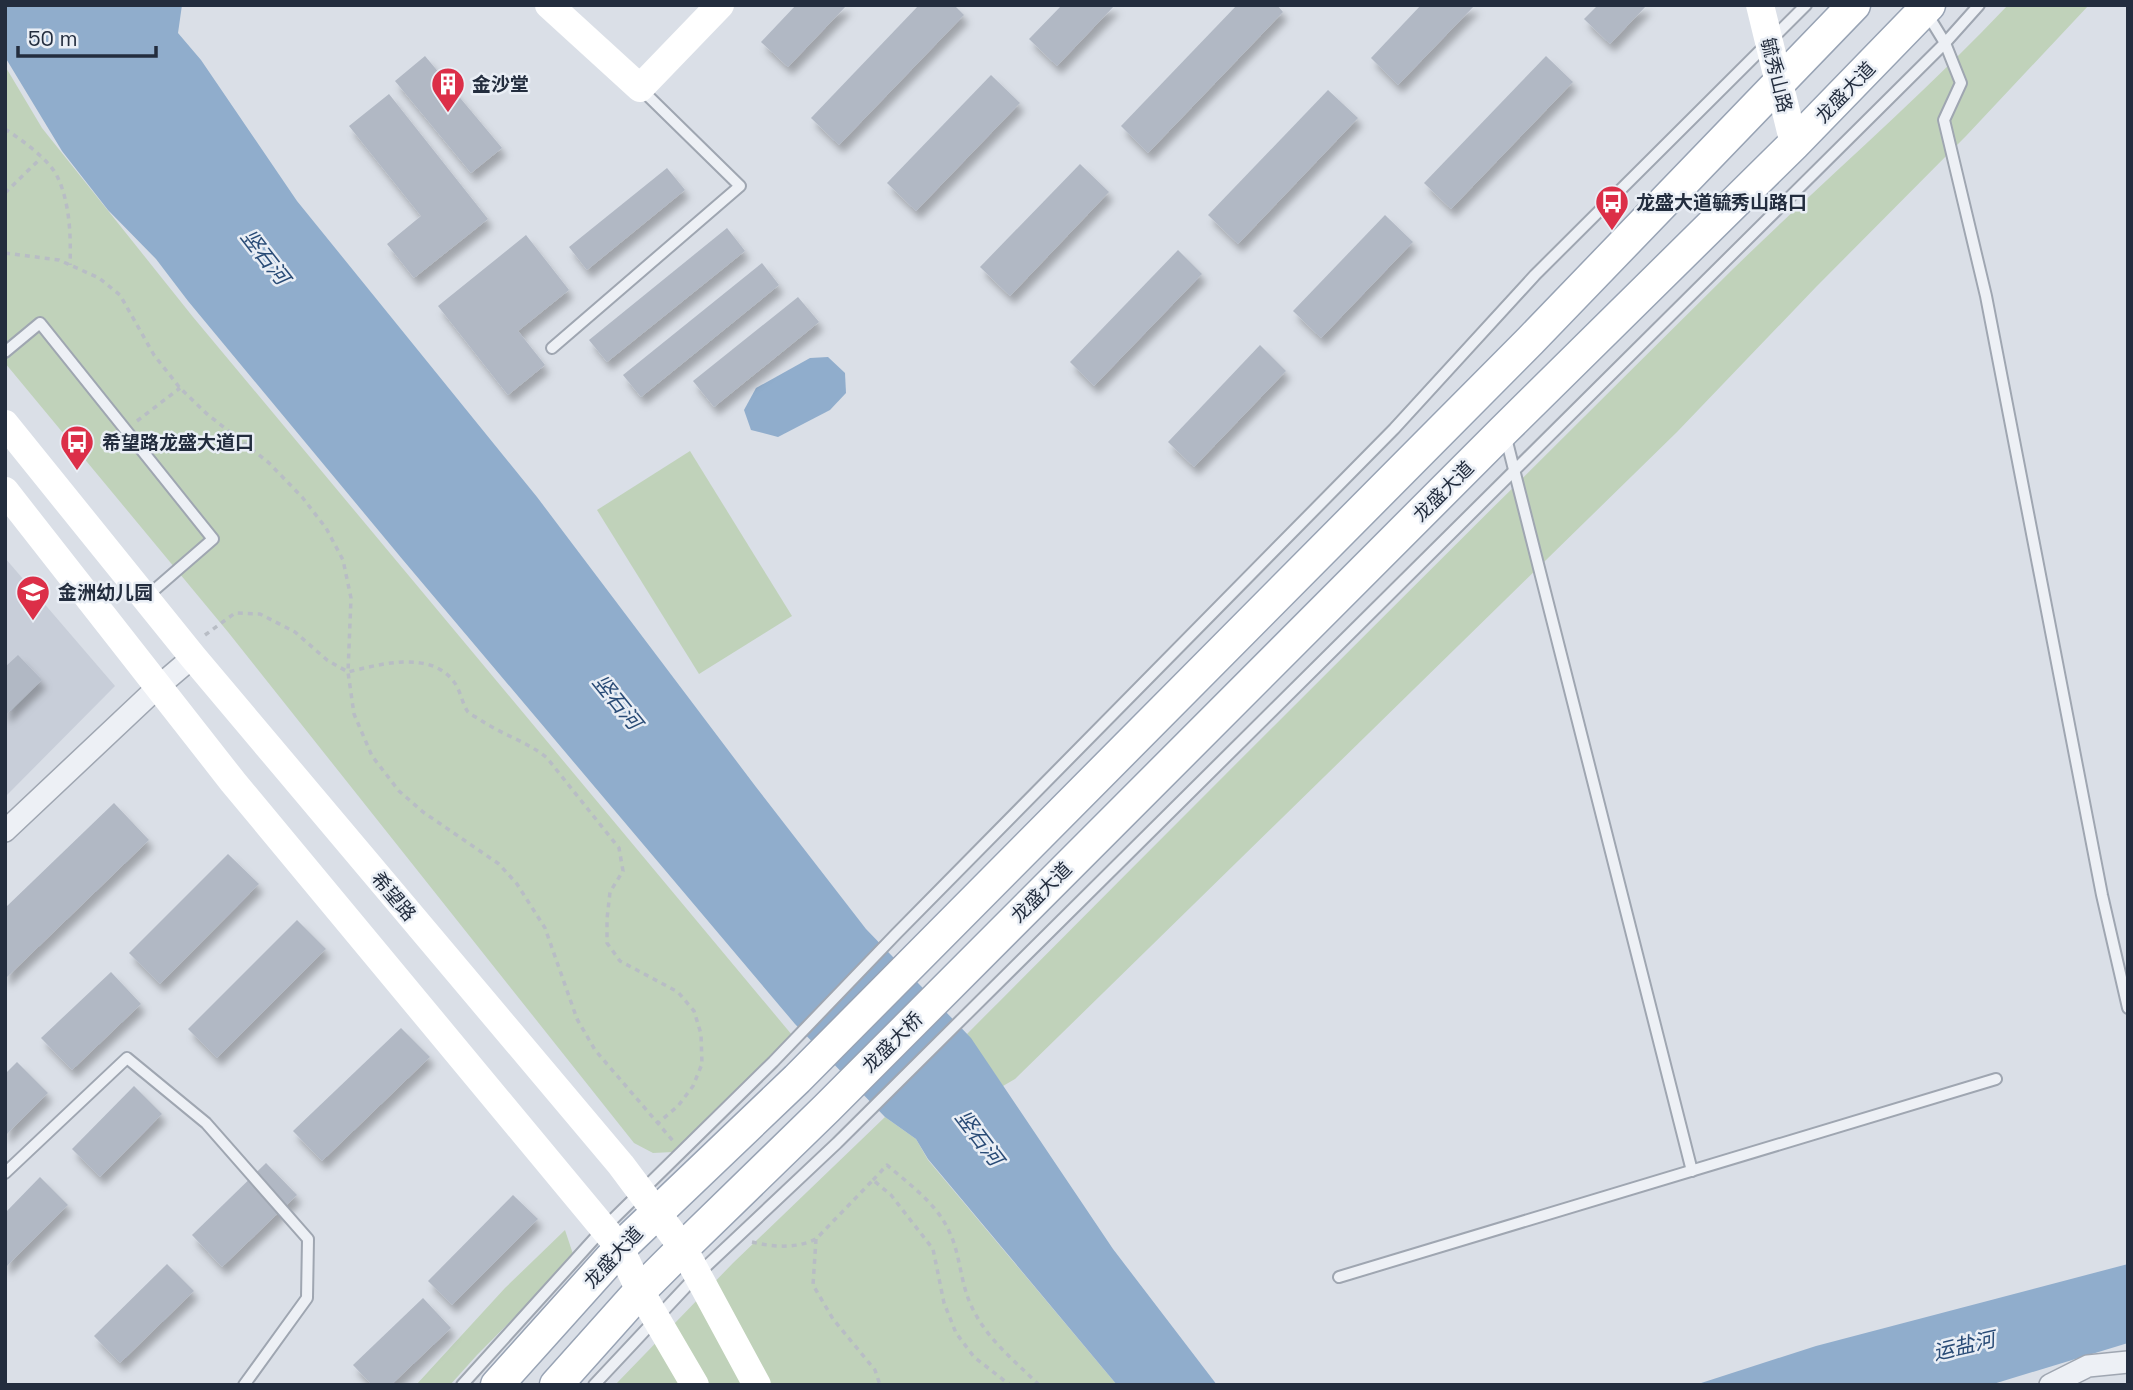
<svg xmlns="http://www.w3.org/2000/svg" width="2133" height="1390" viewBox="0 0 2133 1390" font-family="'Space Grotesk','Noto Sans SC',sans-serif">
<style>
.built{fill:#c8ced9}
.green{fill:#c0d2ba}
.water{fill:#90adcc}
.building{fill:#b1b8c4;filter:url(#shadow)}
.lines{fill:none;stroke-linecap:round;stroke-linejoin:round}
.lane-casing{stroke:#9fa6b1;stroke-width:14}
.street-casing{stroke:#9fa6b1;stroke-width:24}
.primary-casing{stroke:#98a3b4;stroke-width:35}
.path{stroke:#b8bdc5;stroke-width:3.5;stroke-dasharray:5 5;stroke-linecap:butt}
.lane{stroke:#edf0f5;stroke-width:10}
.street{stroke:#edf0f5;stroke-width:21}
.secondary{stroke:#fff;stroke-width:28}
.primary{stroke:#fff;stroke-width:32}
.labels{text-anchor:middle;stroke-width:5;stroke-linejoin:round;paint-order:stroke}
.street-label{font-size:19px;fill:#232d3e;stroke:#e9eef5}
.poi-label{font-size:19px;font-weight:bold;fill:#232d3e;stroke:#e9eef5;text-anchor:start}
.water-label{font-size:21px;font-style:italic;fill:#294b76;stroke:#e9eef5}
</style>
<defs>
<filter id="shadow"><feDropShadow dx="4.5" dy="8" stdDeviation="3.5" flood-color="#0004"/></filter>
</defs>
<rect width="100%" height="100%" fill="#dadfe7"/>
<polygon class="built" points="5,558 115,686 5,797"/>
<g class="green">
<path d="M2008,5H2089L1966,136L1816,287L1677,432L1015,1079L1003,1086L967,1034C1221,778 1476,524 1732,270C1823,181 1920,98 2008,5Z"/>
<polygon points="5,66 42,128 193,317 792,1035 673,1152 653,1153 634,1143 228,632 5,363"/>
<polygon points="690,451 792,616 699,674 597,510"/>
<polygon points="885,1117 916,1139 928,1160 1117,1385 615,1385 733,1263"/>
<polygon points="565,1230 574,1257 477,1355 450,1385 416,1385 505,1288"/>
</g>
<g class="water">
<polygon points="5,5 182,5 178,33 201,60 297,201 537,497 756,787 866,929 971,1038 1113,1249 1217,1385 1117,1385 928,1159 916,1139 885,1117 795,1024 403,560 188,301 156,259 108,210 62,151 5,57"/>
<polygon points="828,357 845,373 846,393 830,410 778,437 751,430 744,410 756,388 810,358"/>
<polygon points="2128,1264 2128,1343 1990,1385 1695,1385 1816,1346"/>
</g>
<g class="building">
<polygon points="796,5 847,5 788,67 761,42"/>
<polygon points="919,5 954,5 964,15 839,145 811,118"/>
<polygon points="1062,5 1115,5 1057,66 1029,39"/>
<polygon points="1237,5 1277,5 1283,12 1148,153 1121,126"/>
<polygon points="1421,5 1475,5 1398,85 1371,58"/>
<polygon points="1598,5 1647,5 1610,44 1584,19"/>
<polygon points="425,56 502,148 471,173 395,81"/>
<polygon points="1546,56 1573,82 1451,209 1424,183"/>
<polygon points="991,75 1020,103 916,211 887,183"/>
<polygon points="1328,90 1358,118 1238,244 1208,215"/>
<polygon points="389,94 488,219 414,278 387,244 421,216 349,126"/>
<polygon points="1080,164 1109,192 1010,296 980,267"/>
<polygon points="667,168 685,190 587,270 569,247"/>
<polygon points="1385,215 1413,242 1321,338 1293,311"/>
<polygon points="727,228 745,251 607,362 589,340"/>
<polygon points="526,235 569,290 518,331 545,365 508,395 438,306"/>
<polygon points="1178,250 1202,274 1094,386 1070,362"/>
<polygon points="762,263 779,285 641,397 623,375"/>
<polygon points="798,297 819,322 714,407 693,381"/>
<polygon points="1260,345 1286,371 1194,467 1168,442"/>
<polygon points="18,655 42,680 5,716 5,667"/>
<polygon points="114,803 149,840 5,979 5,908"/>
<polygon points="228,854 259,884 160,984 129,953"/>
<polygon points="297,920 326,949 217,1058 188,1029"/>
<polygon points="111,972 141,1004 72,1070 41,1038"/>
<polygon points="401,1028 430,1057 322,1161 293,1131"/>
<polygon points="17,1062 48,1093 5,1136 5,1074"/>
<polygon points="134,1086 162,1114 100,1177 72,1149"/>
<polygon points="266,1163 297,1195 222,1267 192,1235"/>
<polygon points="40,1177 68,1205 5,1268 5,1213"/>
<polygon points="513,1195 538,1219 452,1305 428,1281"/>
<polygon points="167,1264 194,1291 120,1363 94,1336"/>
<polygon points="423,1298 451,1328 391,1385 372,1385 353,1365"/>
</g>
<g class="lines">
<g class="lane-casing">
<g id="lane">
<polyline points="1926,12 1945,43 1961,83 1944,120 1986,296 2102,895 2128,1008"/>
<polyline points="552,348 740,186 642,90"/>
<polyline points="5,352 40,323 213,539 145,598"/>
<polyline points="1505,434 1692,1171"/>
<polyline points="5,1173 127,1058 206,1123 308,1239 307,1298 244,1385"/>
<polyline points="1339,1277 1996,1079"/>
<polyline points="462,1385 604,1228 773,1062 896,934 1394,429 1535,275 1806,5"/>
<polyline points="594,1385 698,1274 837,1143 1945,43 1979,5"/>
</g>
</g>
<g class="street-casing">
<g id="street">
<polyline points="5,831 159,686 193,657"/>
<polyline points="2050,1385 2088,1366 2128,1362"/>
</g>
</g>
<g class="primary-casing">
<g id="primary">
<polyline points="497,1385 620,1248 797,1079 1530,341 1854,5"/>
<polyline points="556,1385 640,1291 683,1248 827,1108 1504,430 1794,144 1929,5"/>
</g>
</g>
<g class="path">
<path d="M5,129C22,140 50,160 58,178C70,204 71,237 70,265"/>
<polyline points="5,193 41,158"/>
<polyline points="5,253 59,260 99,278 120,295 154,355 180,388 207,414 268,462 302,497 326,528 343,560 351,598 348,672 354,714 372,756 399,791 423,812 499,864 517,884 545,928 577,1019 595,1050 674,1142"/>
<polyline points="137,421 180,388"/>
<path d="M205,635L235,613L260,614L295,632L327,660L348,672C380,664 431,650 454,682C461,691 462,704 468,712C471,715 478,718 482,721C503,735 528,742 547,758L619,848L623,871L610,892L607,919V943L620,961L678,992L694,1011L701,1034L702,1064L693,1086L678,1106L658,1123"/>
<path d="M873,1180L887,1165C909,1184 937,1204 949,1231C960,1253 960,1280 970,1303C985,1338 1013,1359 1039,1385"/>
<polyline points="816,1239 813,1285 833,1319 875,1370 880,1385"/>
<path d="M752,1242C773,1247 796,1249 816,1239L873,1180L891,1195L933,1249L944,1303L956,1333L974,1357L1010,1385"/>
</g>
<use href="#lane" class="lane"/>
<use href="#street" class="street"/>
<g class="secondary">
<polyline points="549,5 640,88 720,5"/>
<polyline points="1760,5 1794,144"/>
<polyline points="5,424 193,657 621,1165 683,1248 757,1385"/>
<polyline points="5,491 233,782 620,1248 640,1291 695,1385"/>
</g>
<use href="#primary" class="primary"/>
</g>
<defs>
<g id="building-pin" transform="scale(1.75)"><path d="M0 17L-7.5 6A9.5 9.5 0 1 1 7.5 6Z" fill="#dc2f48" stroke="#e9eef5"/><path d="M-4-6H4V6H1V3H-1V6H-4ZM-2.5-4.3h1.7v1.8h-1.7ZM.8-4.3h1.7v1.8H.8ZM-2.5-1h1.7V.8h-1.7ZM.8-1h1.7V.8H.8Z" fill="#fff"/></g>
<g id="bus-pin" transform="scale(1.75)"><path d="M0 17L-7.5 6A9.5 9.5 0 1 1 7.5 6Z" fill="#dc2f48" stroke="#e9eef5"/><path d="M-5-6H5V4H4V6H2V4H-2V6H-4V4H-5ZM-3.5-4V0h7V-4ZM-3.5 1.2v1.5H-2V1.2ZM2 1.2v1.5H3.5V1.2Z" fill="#fff"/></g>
<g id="school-pin" transform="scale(1.75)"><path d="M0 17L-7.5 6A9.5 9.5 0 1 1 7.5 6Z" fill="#dc2f48" stroke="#e9eef5"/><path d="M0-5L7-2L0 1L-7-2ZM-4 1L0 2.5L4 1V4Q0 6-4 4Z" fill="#fff"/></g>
</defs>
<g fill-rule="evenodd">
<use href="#building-pin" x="448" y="84"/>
<use href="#bus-pin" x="1612" y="202"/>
<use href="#bus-pin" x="77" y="442"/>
<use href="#school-pin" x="33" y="592"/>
</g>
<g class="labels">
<g class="street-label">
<text transform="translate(1777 75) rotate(76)" y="7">毓秀山路</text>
<text transform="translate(1845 92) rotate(-46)" y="7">龙盛大道</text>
<text transform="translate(1443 491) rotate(-45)" y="7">龙盛大道</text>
<text transform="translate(1041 892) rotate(-45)" y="7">龙盛大道</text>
<text transform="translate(394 896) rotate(50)" y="7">希望路</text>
<text transform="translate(892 1042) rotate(-45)" y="7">龙盛大桥</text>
<text transform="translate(613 1257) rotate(-47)" y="7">龙盛大道</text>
</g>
<g class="poi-label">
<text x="472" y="91">金沙堂</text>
<text x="1636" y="209">龙盛大道毓秀山路口</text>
<text x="102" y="449">希望路龙盛大道口</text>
<text x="58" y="599">金洲幼儿园</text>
</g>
<g class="water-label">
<text transform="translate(265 257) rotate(52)" y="7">竖石河</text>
<text transform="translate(617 702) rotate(51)" y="7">竖石河</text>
<text transform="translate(979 1138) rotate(53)" y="7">竖石河</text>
<text transform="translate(1964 1346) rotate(-13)" y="7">运盐河</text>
</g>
</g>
<rect width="2133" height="1390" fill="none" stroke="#232d3e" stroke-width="14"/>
<path d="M18 46v10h138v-10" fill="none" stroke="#232d3e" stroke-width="3.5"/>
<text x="28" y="46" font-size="21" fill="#232d3e" stroke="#e9eef5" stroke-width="5" paint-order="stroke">50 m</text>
</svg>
